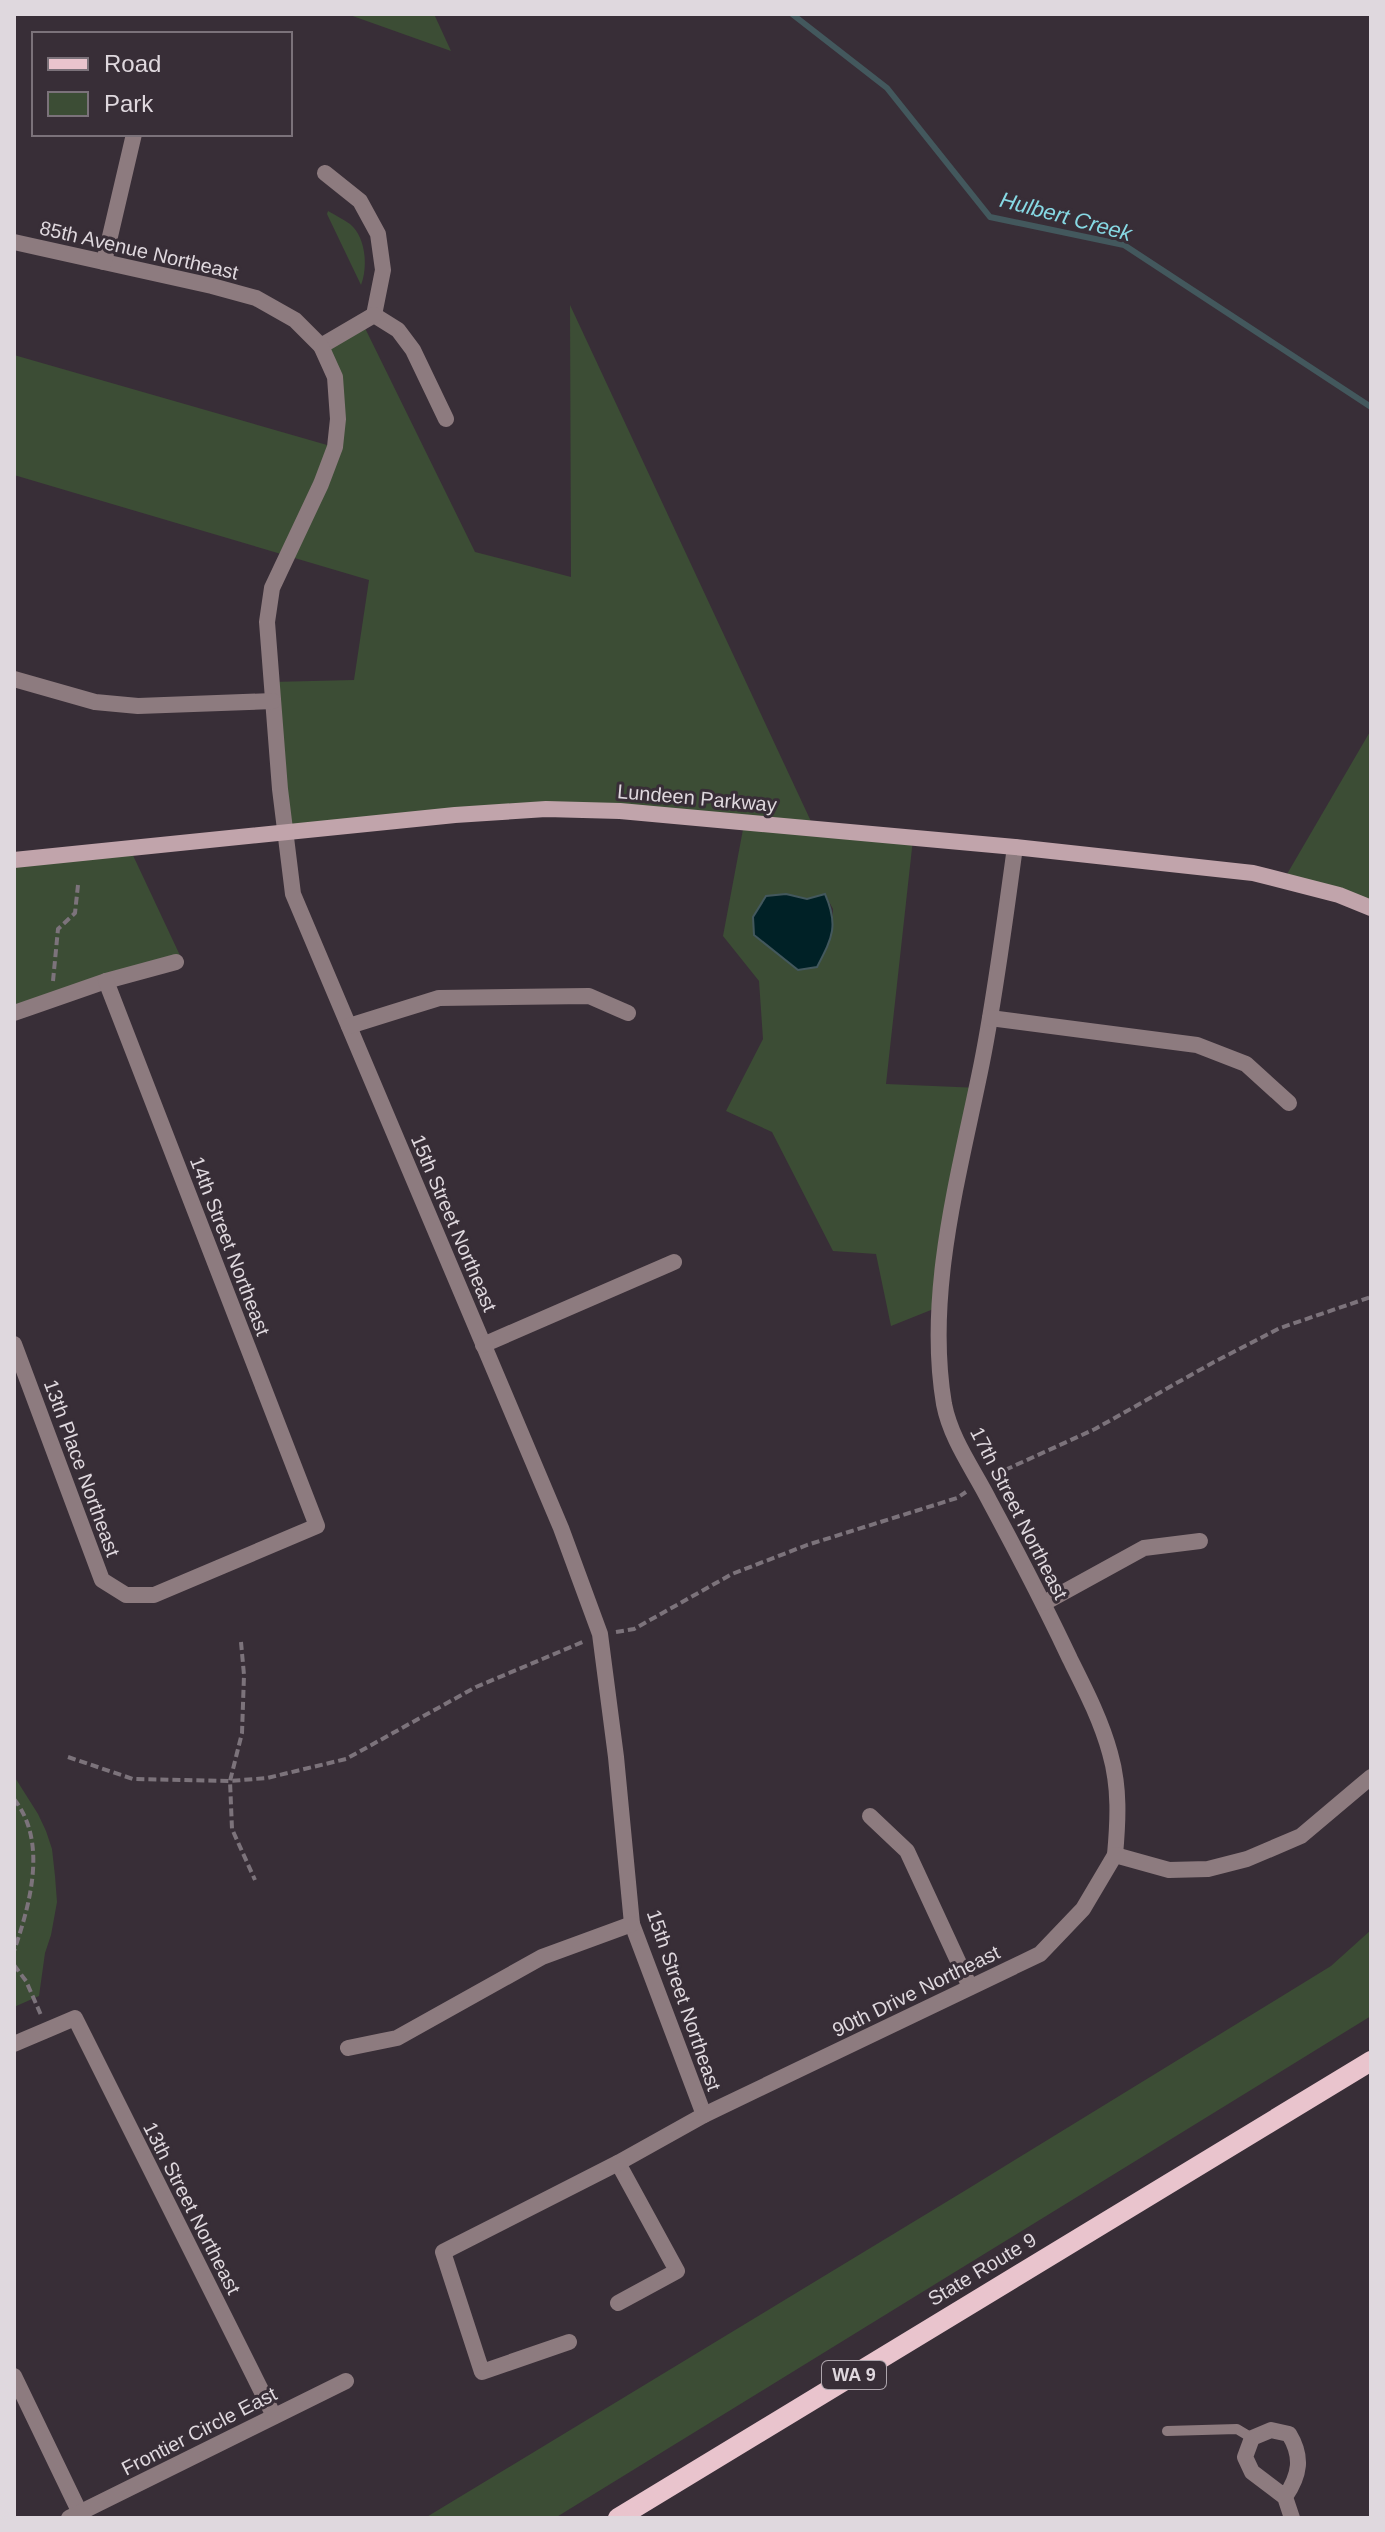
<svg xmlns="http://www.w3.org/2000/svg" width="1385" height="2532" viewBox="0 0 1385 2532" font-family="Arial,sans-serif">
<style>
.green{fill:#3c4d35;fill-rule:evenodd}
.water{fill:#002126;stroke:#43585d;stroke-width:2}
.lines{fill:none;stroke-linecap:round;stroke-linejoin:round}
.stream{stroke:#43585d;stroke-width:6}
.path{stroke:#7c737b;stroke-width:4;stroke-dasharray:8 4;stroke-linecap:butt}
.lane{stroke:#8d7b7f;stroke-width:10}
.street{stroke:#8d7b7f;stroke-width:16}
.secondary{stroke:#c1a4ab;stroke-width:16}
.primary{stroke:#e9c4cd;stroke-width:20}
.labels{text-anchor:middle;stroke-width:6;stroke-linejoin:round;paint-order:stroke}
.shield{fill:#382e37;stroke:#ada5ac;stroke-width:2}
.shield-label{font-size:18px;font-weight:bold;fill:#dfd8de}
.street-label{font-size:20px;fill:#dfd8de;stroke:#382e37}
.water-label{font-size:22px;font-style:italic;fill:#87d9e4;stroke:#382e37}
</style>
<rect width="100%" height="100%" fill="#382e37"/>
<g class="green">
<polygon points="347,14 434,14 451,51"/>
<path d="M328,211C335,215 343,219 350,224C366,237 368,267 361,285L327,214Z"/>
<path d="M570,305L815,830L913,839L886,1084L980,1088L936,1308L891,1326L876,1254L833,1251L772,1132L726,1111L763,1039L759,981L723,936L744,824L620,811L285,833L271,682L354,680L369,580L14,475V355L334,447L338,419L321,346L362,322L475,552L571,577ZM786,894L807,899L825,894L833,909L831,939L777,951L754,936Z"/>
<polygon points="1371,730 1371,908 1283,881"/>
<polygon points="130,849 184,964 106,981 14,1013 14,860"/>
<polygon points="14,1776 38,1814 46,1831 52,1849 55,1876 57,1902 51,1935 45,1953 39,1996 14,2007"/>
<polygon points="1371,1930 1371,2016 555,2518 425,2518 966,2190 1331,1966"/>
</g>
<path class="water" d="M786,894L807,899L825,894C839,926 832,938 817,967L798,970L754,935L753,917L766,896Z"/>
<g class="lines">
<polyline class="stream" points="792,14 887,88 990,217 1124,245 1371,407"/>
<g class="path">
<polyline points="53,981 58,929 75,913 78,885"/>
<polyline points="994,1475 1095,1429 1214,1362 1280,1328 1371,1297"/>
<polyline points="616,1632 634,1629 732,1574 807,1545 957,1498 966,1492"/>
<polyline points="241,1642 244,1675 242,1733 230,1781 232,1829 255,1880"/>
<polyline points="68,1757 133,1779 230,1781 267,1778 346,1759 476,1687 585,1641"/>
<path d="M14,1799C48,1842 30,1904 14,1951"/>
<polyline points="14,1965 26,1981 41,2015"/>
</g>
<polyline class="lane" points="1167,2431 1237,2429 1252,2438"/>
<g class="street">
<polyline points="325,173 360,201 378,234 383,270 374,315 398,330 413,350 446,419"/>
<polyline points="14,242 212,286 256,298 295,320 321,346 374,315"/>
<polyline points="104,262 134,134"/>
<polyline points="321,346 335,377 338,419 335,447 321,484 272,588 267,622 280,789 293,894 561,1528 600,1634 616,1757 632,1924 704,2115"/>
<polyline points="14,679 95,702 138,706 273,701"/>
<path d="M1015,847C1005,919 996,991 982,1062C960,1172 925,1292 944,1404C951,1440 974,1470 990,1502C1018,1554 1045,1606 1070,1659C1085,1689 1101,1720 1110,1753C1120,1787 1118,1822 1115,1855"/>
<polyline points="14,1013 106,981 176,962"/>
<polyline points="990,1018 1197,1045 1246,1064 1289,1103"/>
<polyline points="349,1026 439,998 589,996 628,1013"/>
<polyline points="14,1344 102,1580 126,1595 154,1595 317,1526 106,981"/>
<polyline points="483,1345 674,1262"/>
<polyline points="1044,1603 1144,1548 1200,1541"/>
<polyline points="870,1816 907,1851 970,1987"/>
<polyline points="14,2044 75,2018 274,2416"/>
<polyline points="348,2048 397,2038 542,1957 632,1924"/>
<polyline points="618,2303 677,2271 618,2163"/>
<polyline points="569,2342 482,2372 443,2252 618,2163 704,2115 1040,1954 1083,1909 1115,1855 1169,1870 1208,1869 1247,1859 1301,1836 1371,1777"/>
<polyline points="14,2376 80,2513"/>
<path d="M1285,2497C1300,2475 1303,2457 1289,2434L1271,2430L1252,2438L1245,2457L1252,2472L1285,2497L1292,2518"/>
<polyline points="69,2518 346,2381"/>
</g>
<polyline class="secondary" points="14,860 455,815 546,809 620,811 1015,847 1253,873 1339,895 1371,908"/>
<polyline class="primary" points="618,2518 1371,2061"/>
</g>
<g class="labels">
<rect class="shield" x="822" y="2361" width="64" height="28" rx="6"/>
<g class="shield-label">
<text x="854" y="2381">WA 9</text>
</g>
<g class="street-label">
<text transform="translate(139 250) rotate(13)" y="7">85th Avenue Northeast</text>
<text transform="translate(697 798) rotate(5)" y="7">Lundeen Parkway</text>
<text transform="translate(454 1223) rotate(67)" y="7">15th Street Northeast</text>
<text transform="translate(230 1246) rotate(69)" y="7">14th Street Northeast</text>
<text transform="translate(82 1468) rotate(70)" y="7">13th Place Northeast</text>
<text transform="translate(1019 1513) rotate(63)" y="7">17th Street Northeast</text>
<text transform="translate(916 1991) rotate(-26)" y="7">90th Drive Northeast</text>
<text transform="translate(684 2000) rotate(71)" y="7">15th Street Northeast</text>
<text transform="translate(192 2208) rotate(63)" y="7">13th Street Northeast</text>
<text transform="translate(982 2269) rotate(-31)" y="7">State Route 9</text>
<text transform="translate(199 2431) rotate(-27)" y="7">Frontier Circle East</text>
</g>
<g class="water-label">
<text transform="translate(1066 216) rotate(15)" y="8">Hulbert Creek</text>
</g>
</g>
<rect width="1385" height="2532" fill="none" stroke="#dfd8de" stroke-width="32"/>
<rect x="32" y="32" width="260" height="104" fill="#382e37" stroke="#7b727a" stroke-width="2"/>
<rect x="48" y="58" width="40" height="12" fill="#e9c4cd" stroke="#7b727a" stroke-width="2"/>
<text x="104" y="72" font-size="24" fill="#dfd8de">Road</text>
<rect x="48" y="92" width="40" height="24" fill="#3c4d35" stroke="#7b727a" stroke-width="2"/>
<text x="104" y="112" font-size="24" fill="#dfd8de">Park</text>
</svg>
